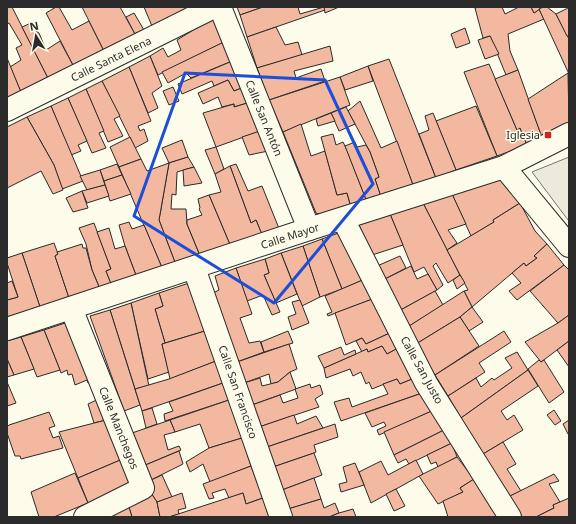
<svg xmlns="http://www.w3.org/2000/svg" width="576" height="524" viewBox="0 0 576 524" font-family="'Noto Sans',sans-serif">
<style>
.parking{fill:#eceadb;stroke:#74746e}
.building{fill:#f2b8a0;stroke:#2b2b2b}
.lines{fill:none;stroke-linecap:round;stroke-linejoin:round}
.street-casing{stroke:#2b2b2b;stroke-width:24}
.secondary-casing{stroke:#2b2b2b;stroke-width:24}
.street{stroke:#fdfbea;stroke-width:22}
.secondary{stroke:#fdfbea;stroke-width:22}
.marked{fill:none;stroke:#1d4ed8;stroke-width:3;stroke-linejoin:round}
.poi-dot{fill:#c62828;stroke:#fdfbea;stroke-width:1.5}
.labels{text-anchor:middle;stroke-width:3;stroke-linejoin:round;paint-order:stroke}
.street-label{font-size:11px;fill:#2b2b2b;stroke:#fdfbea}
.poi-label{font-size:11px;fill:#2b2b2b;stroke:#fdfbea;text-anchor:end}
</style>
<rect width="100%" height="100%" fill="#fdfbea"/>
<polygon class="parking" points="569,157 569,219 568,220 532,172"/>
<g class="building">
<polygon points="7,7 12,7 50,82 23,97 10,67 21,60 16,48 22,45 9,23 7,24"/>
<polygon points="56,7 59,7 72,30 89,21 104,51 75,69 46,13"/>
<polygon points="82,7 120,7 135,34 104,51"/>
<polygon points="144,7 189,7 152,26"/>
<polygon points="237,7 263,7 240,15"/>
<polygon points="263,7 298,7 300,14 324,7 325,10 247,37 240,15"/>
<polygon points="324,7 339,7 325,13"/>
<polygon points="480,7 502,7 505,14 519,7 531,7 534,13 539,9 544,19 508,34 510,51 518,70 506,75 490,36 483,38 475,8"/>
<polygon points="531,7 543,7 534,13"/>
<polygon points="543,7 547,7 556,14 569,39 569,74 539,9"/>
<polygon points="568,8 569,8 569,36 567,36 556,14"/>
<polygon points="134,13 144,30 135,34 126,17"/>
<polygon points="216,16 228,40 158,75 150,56 163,48 168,57 181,50 177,40"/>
<polygon points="31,23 34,30 39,33 46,50 60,41 75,69 50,82 22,27"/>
<polygon points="276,27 285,45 298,42 302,55 257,68 247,37"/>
<polygon points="465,28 470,43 456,48 451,34"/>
<polygon points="490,36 499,54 485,59 478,40"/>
<polygon points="228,40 237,59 191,78 186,73 168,83 162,72"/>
<polygon points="330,46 333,61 294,71 296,78 321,69 325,81 269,100 257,68"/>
<polygon points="150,56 162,86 152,93 158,108 148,113 129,67"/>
<polygon points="7,58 23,97 7,106"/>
<polygon points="237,59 247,86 234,91 228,80 214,86 212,81 182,94 178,84"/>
<polygon points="389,59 436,178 413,185 368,66"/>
<polygon points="489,64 517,130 520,128 527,145 497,156 464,72"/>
<polygon points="368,66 373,81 345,90 340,77"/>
<polygon points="129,67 151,121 138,126 140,131 144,129 148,141 135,148 102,81"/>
<polygon points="518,70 543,140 527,145 520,128 517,130 495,79"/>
<polygon points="568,73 569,123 543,140 528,99"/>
<polygon points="340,77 350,105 283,132 269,100"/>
<polygon points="228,80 234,91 247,86 254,101 234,107 234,104 222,107 218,97 203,104 198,93"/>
<polygon points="102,81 120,116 114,119 123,136 108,142 86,89"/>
<polygon points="173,87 179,101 169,105 163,91"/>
<polygon points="86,89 104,131 99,133 106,148 92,153 68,98"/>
<polygon points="68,98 87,141 78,145 81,151 71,155 51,106"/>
<polygon points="254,101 266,129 216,147 203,113 234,104 234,107"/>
<polygon points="360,101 381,148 397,141 413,185 381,197 375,179 379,177 370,152 348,111"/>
<polygon points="51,106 83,181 62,189 54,165 27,117"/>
<polygon points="476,106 497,156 456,170 436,121"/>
<polygon points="346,107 355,124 339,131 331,113"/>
<polygon points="331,113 335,121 318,126 316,119"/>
<polygon points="433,113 456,170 436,178 419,134 429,130 425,116"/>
<polygon points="27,117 54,165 63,190 53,194 41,171 7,188 7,127"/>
<polygon points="301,124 311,156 325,151 337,195 347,193 351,207 324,216 316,213 283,132"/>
<polygon points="266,129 273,150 249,155 242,137"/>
<polygon points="333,134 336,145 343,142 347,150 367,202 351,207 347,193 337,195 321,137"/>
<polygon points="130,137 141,159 119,167 110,147"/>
<polygon points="182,140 188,157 169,163 162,148"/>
<polygon points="355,142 357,147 366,145 370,152 379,177 375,179 381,197 367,202 345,146"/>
<polygon points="216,147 224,169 215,174 205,150"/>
<polygon points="188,157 194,167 177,172 176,195 172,194 171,209 186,209 187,224 201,258 176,265 159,220 169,163"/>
<polygon points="141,159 147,171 169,163 159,220 176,265 163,270 119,167"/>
<polygon points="117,164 122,175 104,181 100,170"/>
<polygon points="236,164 248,191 262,186 280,231 263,237 256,220 251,223 230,166"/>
<polygon points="230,166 251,223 256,220 263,237 231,247 209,195 221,192 215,174"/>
<polygon points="194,167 202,183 184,186 183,170"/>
<polygon points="100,170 105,185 87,190 80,176"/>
<polygon points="122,175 131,194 110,201 104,181"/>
<polygon points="504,176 520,203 493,220 494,222 471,236 452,194"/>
<polygon points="105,185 109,196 87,203 82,191"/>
<polygon points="82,191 88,208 73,212 66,198"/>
<polygon points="452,194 466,224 448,230 457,243 447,250 423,203"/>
<polygon points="209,195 231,247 201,258 187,224 187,220 202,215 199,209 200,208 198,199"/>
<polygon points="423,203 460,275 448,283 436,263 433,266 443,285 437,290 424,267 414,272 390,214"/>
<polygon points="520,203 535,231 547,244 534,256 537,258 526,266 524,263 472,307 464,291 468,290 447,250 494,222 493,220"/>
<polygon points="390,214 403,245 372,255 359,225"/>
<polygon points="129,222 132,229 144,225 163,270 137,278 125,246 119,225"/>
<polygon points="94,223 111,269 106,271 112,286 100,289 92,270 86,244 79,228"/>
<polygon points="109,228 115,249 125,246 137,278 112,286 106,271 111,269 97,232"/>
<polygon points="344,231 365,279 342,289 322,239"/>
<polygon points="322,239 342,289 320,297 303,246"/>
<polygon points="54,243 58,254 55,256 69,298 40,307 22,253"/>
<polygon points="82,244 83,248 86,248 92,270 100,289 69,298 55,256 58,254 57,252"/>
<polygon points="547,244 564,265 517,300 509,291 521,283 512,273 524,263 526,266 537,258 534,256"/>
<polygon points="303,246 320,297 302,306 281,253"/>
<polygon points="22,253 40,307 7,317 7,300 18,297 7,263 7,258"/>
<polygon points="281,253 297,294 276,303 264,275 269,273 265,259"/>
<polygon points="400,256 406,268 383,280 377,266"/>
<polygon points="265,259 269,273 264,275 280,312 272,315 263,295 247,301 236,268"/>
<polygon points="564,265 569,270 569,315 558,323 530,291"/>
<polygon points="411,266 417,279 428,274 437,290 397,312 383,280"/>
<polygon points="236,268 252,314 240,318 249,343 260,341 264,352 237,362 213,293 219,290 215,276"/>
<polygon points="460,275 465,283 457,289 453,280"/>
<polygon points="365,279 375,298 328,316 327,314 332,312 325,296"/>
<polygon points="12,281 18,297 7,300 7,283"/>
<polygon points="189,283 205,331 165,343 155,309 163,306 159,293"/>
<polygon points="435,291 443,305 406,328 397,312"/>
<polygon points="464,291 472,307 460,317 416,344 406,328"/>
<polygon points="159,293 163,306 155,309 165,343 162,344 169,372 148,379 131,303"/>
<polygon points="375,298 394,331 366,344 362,338 346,345 335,313"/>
<polygon points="300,300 309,323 292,330 288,317 296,314 292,302"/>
<polygon points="131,303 149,386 135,389 110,310"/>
<polygon points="472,307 483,322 469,331 460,317"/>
<polygon points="110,310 140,405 124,411 90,316"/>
<polygon points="569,315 569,341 541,362 525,342 558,323"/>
<polygon points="460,317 479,346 435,375 416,344"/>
<polygon points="74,320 96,380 88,383 87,380 75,385 72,374 68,375 67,370 61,373 44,330"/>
<polygon points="44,330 60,370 37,377 21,337"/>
<polygon points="205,331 216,361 170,379 162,344"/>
<polygon points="288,331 293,343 264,352 261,342"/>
<polygon points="394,331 402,346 387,354 382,346 368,352 367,349 362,352 356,341 362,338 366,344"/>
<polygon points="504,331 511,342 479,363 485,372 448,396 435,375"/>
<polygon points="21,337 34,369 14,375 7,359 7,341"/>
<polygon points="569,341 569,367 557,350"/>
<polygon points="289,344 297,369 290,372 278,382 271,384 269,374 244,383 237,362"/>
<polygon points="382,346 387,354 402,346 417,377 400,384 397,379 372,389 369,382 366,384 361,372 353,376 350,369 326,378 324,368 367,349 368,352"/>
<polygon points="341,347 344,355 355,350 356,354 324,368 318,356"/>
<polygon points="517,352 528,370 461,418 448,396 476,378 481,387 492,378 494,380 512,368 505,358"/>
<polygon points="7,359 14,375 7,377"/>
<polygon points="539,360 541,362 544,360 564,392 549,403 528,369"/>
<polygon points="216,361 223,383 142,411 135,389 169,379"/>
<polygon points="528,370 538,386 501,411 507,420 514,415 523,430 483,454 461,418"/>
<polygon points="290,372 296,389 252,405 244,383 260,378 262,386 278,382"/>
<polygon points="417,377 425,392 341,421 334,402 349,398 352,407 388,394 383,384 397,379 400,384"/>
<polygon points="7,382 16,403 7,406"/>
<polygon points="223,383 229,400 165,421 164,414 173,411 169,402"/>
<polygon points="310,384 311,388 320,385 323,394 315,399 319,407 259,427 252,405 280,395 283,403 298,398 295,389"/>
<polygon points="425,392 434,410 379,435 377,430 386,426 384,422 372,427 365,413"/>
<polygon points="103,397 110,419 94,423 88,404"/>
<polygon points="229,400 242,438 209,448 200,424 175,432 170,420"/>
<polygon points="152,408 157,424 146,428 142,411"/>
<polygon points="434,410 444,430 394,455 384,432"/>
<polygon points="554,410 561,421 555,425 547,415"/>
<polygon points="49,412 55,426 49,428 53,438 59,436 63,448 21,459 20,456 15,456 7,433 7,427 9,425"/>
<polygon points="294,415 297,424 316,416 323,428 267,447 259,427"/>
<polygon points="110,419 125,458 78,478 59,432"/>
<polygon points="170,420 175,432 164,435 168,450 179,446 181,450 143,466 132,433"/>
<polygon points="569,420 569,434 568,434 563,424"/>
<polygon points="335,424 338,437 314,445 316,452 314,453 273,467 267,447"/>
<polygon points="444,430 452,443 409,464 406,459 398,463 394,455"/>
<polygon points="242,438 251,466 210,482 203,464 190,472 186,462 209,448"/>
<polygon points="503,442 516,464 507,469 521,491 510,496 483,454"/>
<polygon points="452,443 457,457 438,467 436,462 431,464 427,455"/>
<polygon points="179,451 183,464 149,481 143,466"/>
<polygon points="314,453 322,475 282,490 273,467"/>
<polygon points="457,457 474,479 460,488 463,492 438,504 419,476"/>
<polygon points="125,458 134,484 88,503 78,478"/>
<polygon points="416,460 423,474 371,503 359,472 381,461 388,475"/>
<polygon points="355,463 364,485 341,492 339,484 347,482 343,467"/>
<polygon points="251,466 263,498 246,504 243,493 229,498 225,489 212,493 214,498 209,499 203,484"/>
<polygon points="75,473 88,503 54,517 39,517 31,492"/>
<polygon points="554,474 559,481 549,484 560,502 553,505 554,508 536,517 522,517 510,496"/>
<polygon points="162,475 172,497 157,502 151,493 149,481"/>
<polygon points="314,478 321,499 288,509 282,490"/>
<polygon points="474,479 499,517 448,517 443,501 463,492 460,488"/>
<polygon points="396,489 405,506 394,511 386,494"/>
<polygon points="151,493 157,502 160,517 132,517 128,504"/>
<polygon points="182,493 186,508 178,510 179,514 169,517 160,517 157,502"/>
<polygon points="243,493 246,504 263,498 269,517 169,517"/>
<polygon points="569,498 569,517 536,517 554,508 553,505"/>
<polygon points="321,499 324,508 335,503 339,513 329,517 291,517 288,509"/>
<polygon points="128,504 132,517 99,517"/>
<polygon points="353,509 356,517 329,517 339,513"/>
</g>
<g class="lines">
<g class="street-casing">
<g id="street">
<polyline points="220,7 309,229"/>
<polyline points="7,110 214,7"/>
<polyline points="504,167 569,246"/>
<polyline points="343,219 426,383 510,517"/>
<polyline points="194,268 281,517"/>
<polyline points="71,308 143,488 85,517"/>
</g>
</g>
<g class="secondary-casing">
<polyline id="secondary" points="7,329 309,229 504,167 569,134"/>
</g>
<use href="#street" class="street"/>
<use href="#secondary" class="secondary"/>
</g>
<path class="marked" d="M185,73L325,80L373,184L274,303L134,216Z"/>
<rect class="poi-dot" x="544" y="131" width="8" height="8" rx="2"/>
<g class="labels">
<g class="street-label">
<text transform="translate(111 59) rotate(-26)" y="4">Calle Santa Elena</text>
<text transform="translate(264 118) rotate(68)" y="4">Calle San Antón</text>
<text transform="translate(290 236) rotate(-18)" y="4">Calle Mayor</text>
<text transform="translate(422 370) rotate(61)" y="4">Calle San Justo</text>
<text transform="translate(238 392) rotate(71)" y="4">Calle San Francisco</text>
<text transform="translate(119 428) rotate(68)" y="4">Calle Manchegos</text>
</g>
<g class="poi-label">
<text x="540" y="139">Iglesia</text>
</g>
</g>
<rect width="576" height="524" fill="none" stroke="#2b2b2b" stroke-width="16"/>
<g transform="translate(36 36) rotate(349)" stroke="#fdfbea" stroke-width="3" paint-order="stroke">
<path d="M0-3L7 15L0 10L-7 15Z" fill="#2b2b2b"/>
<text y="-6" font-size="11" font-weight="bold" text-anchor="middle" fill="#2b2b2b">N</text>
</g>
</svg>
